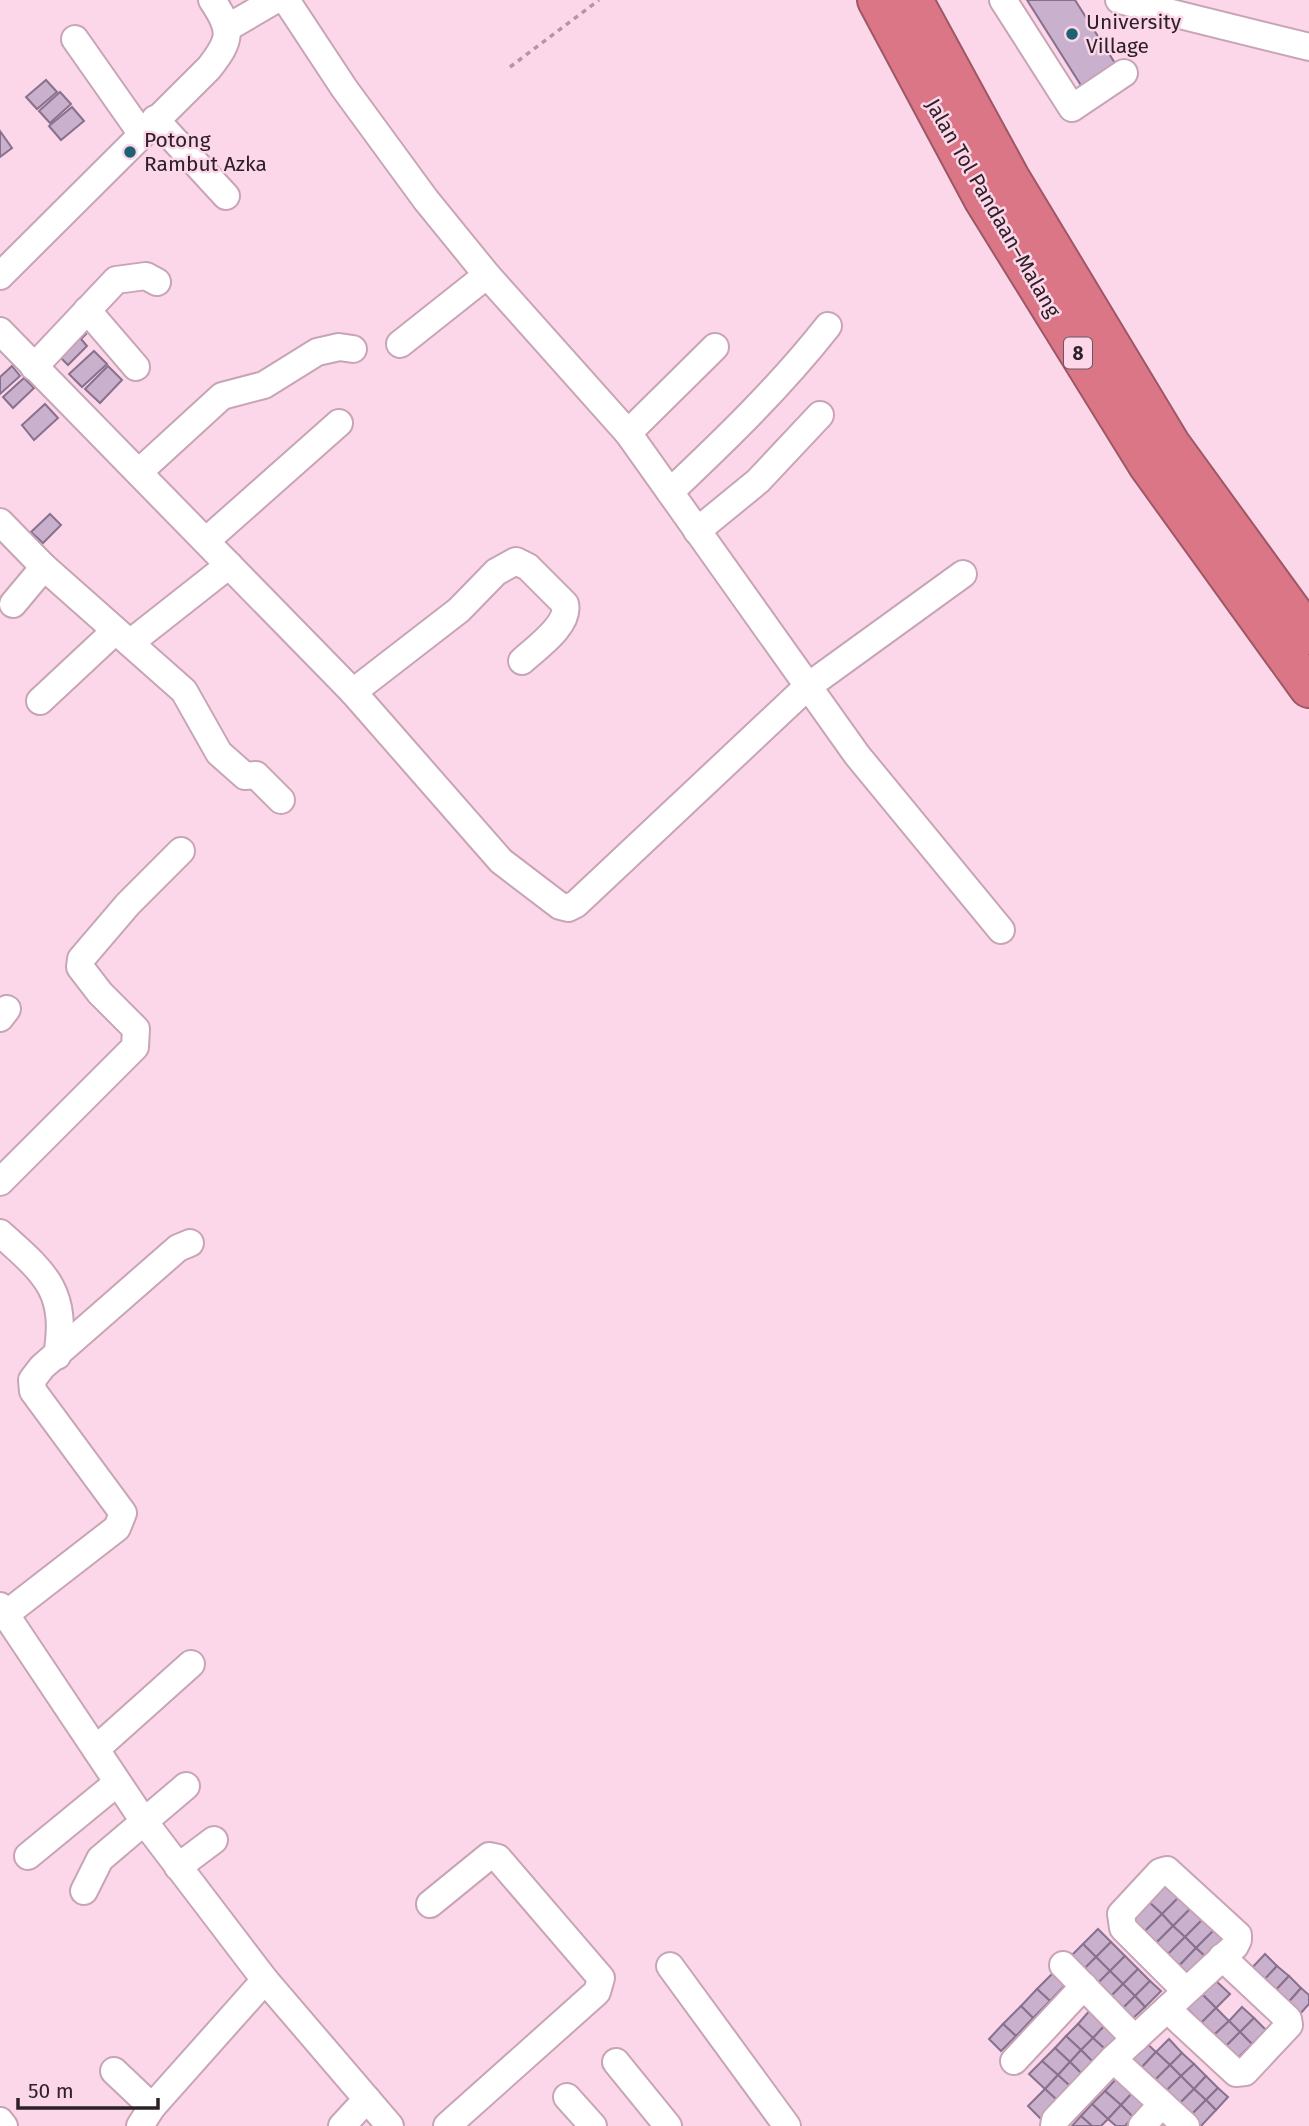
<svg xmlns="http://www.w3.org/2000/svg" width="1309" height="2126" viewBox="0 0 1309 2126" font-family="'Fira Sans',sans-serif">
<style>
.building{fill:#c9b1cd;stroke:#88718c;stroke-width:2}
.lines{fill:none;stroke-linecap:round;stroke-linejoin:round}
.minor-casing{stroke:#c7a4b6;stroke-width:30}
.highway-casing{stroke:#9e5865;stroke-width:42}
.path{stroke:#b396a5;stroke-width:3.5;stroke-dasharray:5 5;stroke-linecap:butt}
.minor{stroke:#fff;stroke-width:26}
.highway{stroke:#db7687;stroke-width:38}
.poi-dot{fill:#1e6074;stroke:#fcd7ea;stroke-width:2.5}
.labels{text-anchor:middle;stroke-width:5;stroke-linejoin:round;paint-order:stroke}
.shield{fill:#fcd7ea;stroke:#6b5762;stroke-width:2}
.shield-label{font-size:19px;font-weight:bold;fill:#2d2027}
.poi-label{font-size:21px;fill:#2d2027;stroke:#fcd7ea;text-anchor:start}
.street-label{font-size:21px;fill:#2d2027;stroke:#fcd7ea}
</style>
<rect width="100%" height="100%" fill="#fcd7ea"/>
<g class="building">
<polygon points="1027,0 1075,0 1118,68 1084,90"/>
<polygon points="46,80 57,92 37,109 26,97"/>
<polygon points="60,92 71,104 50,123 39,111"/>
<polygon points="72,107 84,121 61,140 49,126"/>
<polygon points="0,131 12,148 0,157"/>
<polygon points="80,329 86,334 81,339 87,346 68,365 56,353"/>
<polygon points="94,351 107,364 82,387 69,374"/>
<polygon points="12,366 20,376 0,394 0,377"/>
<polygon points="108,366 122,380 100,403 85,389"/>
<polygon points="24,378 34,388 13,408 3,397"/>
<polygon points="45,404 58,418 34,440 22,425"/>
<polygon points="50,514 61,525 43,543 31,532"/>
<polygon points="1169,1879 1183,1893 1162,1914 1148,1901"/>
<polygon points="1183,1893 1194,1905 1173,1926 1162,1914"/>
<polygon points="1148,1901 1162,1914 1142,1934 1128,1921"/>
<polygon points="1194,1905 1206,1916 1185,1937 1173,1926"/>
<polygon points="1162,1914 1173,1926 1153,1946 1142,1934"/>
<polygon points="1206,1916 1217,1927 1196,1948 1185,1937"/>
<polygon points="1173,1926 1185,1937 1165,1957 1153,1946"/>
<polygon points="1217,1927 1229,1939 1208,1959 1196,1948"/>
<polygon points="1098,1929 1111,1942 1096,1957 1083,1944"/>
<polygon points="1185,1937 1196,1948 1176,1969 1165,1957"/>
<polygon points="1111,1942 1125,1956 1110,1971 1096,1957"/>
<polygon points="1083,1944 1096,1957 1082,1971 1069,1958"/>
<polygon points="1196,1948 1208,1959 1188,1980 1176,1969"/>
<polygon points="1265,1954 1277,1966 1263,1981 1250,1970"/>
<polygon points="1125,1956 1138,1969 1123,1984 1110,1971"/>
<polygon points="1096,1957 1110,1971 1096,1985 1082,1971"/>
<polygon points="1277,1966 1289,1976 1274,1992 1263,1981"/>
<polygon points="1138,1969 1150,1981 1135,1996 1123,1984"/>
<polygon points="1055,1971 1067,1983 1050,2001 1037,1989"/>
<polygon points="1110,1971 1123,1984 1109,1998 1096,1985"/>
<polygon points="1289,1976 1301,1988 1287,2004 1274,1992"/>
<polygon points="1215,1980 1230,1994 1216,2008 1202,1994"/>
<polygon points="1150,1981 1161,1991 1145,2007 1135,1996"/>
<polygon points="1123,1984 1135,1996 1121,2010 1109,1998"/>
<polygon points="1301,1988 1309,1995 1309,2004 1299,2015 1287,2004"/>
<polygon points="1037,1989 1050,2001 1033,2018 1021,2006"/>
<polygon points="1202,1994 1216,2008 1201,2023 1187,2008"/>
<polygon points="1135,1996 1145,2007 1131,2020 1121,2010"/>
<polygon points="1021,2006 1033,2018 1016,2036 1003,2024"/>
<polygon points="1242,2007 1254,2018 1240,2032 1229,2021"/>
<polygon points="1216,2008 1229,2021 1214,2035 1201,2023"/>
<polygon points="1091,2009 1106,2024 1093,2038 1078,2024"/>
<polygon points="1254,2018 1266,2030 1252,2044 1240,2032"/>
<polygon points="1229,2021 1240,2032 1225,2047 1214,2035"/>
<polygon points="1003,2024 1016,2036 1001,2051 989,2039"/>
<polygon points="1078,2024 1093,2038 1081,2050 1066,2036"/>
<polygon points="1106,2024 1119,2036 1106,2050 1093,2038"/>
<polygon points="1240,2032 1252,2044 1237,2059 1225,2047"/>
<polygon points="1066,2036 1081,2050 1070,2062 1055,2048"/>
<polygon points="1093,2038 1106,2050 1094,2063 1081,2050"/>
<polygon points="1141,2038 1156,2052 1141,2068 1126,2054"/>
<polygon points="1169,2039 1182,2053 1170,2065 1156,2052"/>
<polygon points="1055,2048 1070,2062 1058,2075 1042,2061"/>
<polygon points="1081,2050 1094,2063 1083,2075 1070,2062"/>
<polygon points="1156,2052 1170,2065 1154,2081 1141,2068"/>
<polygon points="1182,2053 1194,2064 1181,2076 1170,2065"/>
<polygon points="1042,2061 1058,2075 1045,2089 1029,2074"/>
<polygon points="1070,2062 1083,2075 1071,2087 1058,2075"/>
<polygon points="1194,2064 1206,2076 1194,2089 1181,2076"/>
<polygon points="1170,2065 1181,2076 1165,2092 1154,2081"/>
<polygon points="1058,2075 1071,2087 1058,2101 1045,2089"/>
<polygon points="1181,2076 1194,2089 1178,2105 1165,2092"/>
<polygon points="1206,2076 1218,2088 1206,2100 1194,2089"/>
<polygon points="1118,2077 1134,2091 1121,2105 1105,2091"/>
<polygon points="1218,2088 1228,2097 1216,2110 1206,2100"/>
<polygon points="1045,2089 1058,2101 1041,2119 1028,2106"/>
<polygon points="1194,2089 1206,2100 1190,2116 1178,2105"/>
<polygon points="1105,2091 1121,2105 1108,2119 1092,2104"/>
<polygon points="1134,2091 1146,2103 1133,2117 1121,2105"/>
<polygon points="1206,2100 1216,2110 1201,2126 1190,2116"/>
<polygon points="1092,2104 1108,2119 1101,2126 1092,2126 1081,2116"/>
<polygon points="1121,2105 1133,2117 1125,2126 1116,2126 1108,2119"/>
<polygon points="1081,2116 1092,2126 1072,2126"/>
</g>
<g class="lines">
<g class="minor-casing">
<g id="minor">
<polyline points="286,0 344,88 426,200 487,275 628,433 857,755 1001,930"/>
<polyline points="1003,0 1072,108 1124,73"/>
<polyline points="1119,0 1309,47"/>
<polyline points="227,28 275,0"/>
<polyline points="75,39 141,133"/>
<polyline points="155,119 226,196"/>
<path d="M0,276L209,68C231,40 233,31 212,0"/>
<polyline points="87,310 136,367"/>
<polyline points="0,331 353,692 501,861 560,906 568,908 576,904 807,687 963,574"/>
<polyline points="400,344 487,275"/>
<polyline points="34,367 116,280 146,276 157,282"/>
<polyline points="628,433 715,347"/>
<polyline points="139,472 222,396 264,385 317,352 339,347 353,349"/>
<path d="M670,492C726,439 780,387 828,326"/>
<polyline points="0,522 44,567 184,691 219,753 245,776 256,775 281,800"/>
<polyline points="697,531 758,481 820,415"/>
<polyline points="207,540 339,423"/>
<polyline points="13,604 44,567"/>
<polyline points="130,643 229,565"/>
<path d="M353,692L459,610L496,572L516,561L528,567L565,604C570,625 536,648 522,661"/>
<polyline points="40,701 115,631"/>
<polyline points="0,1018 7,1009"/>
<polyline points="0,1182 135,1047 136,1029 100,993 80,967 81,959 128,904 181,851"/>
<path d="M0,1233C46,1274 68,1291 57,1356"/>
<polyline points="0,1606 143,1820 265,1980 390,2126"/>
<polyline points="6,1614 117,1528 123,1513 33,1391 32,1380 42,1367 178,1248 190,1243"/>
<polyline points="96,1749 191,1664"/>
<polyline points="28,1856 117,1783"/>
<polyline points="178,1867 214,1840"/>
<polyline points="84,1891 100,1859 186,1786"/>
<polyline points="430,1904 489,1856 498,1858 601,1978 597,1992 447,2126"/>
<polyline points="1063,1965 1135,2039"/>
<polyline points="670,1966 787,2126"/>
<polyline points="1167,2009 1236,2073 1245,2072 1289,2025 1288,2019 1222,1957"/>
<polyline points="1113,2059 1186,2126"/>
<polyline points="1014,2061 1084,1986"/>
<polyline points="616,2062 668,2126"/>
<polyline points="114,2071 152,2107"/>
<polyline points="567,2097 593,2126"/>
<polyline points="0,2121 4,2126"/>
<polyline points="140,2126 152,2107 265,1980"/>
<polyline points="342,2126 367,2099"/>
<polyline points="1054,2126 1055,2120 1113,2059 1235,1946 1238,1940 1238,1935 1167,1870 1160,1872 1121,1914 1123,1928 1186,1991"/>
<polyline points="1142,2126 1162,2104"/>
</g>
</g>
<g class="highway-casing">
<g id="highway">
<polyline points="877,0 984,200 1148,465 1309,688"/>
<polyline points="913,0 1010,178 1171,445 1309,635"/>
</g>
</g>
<polyline class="path" points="510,67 599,0"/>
<use href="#minor" class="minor"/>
<use href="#highway" class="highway"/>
</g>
<g class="poi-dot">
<circle cx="1072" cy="34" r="7"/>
<circle cx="130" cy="152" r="7"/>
</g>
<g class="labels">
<rect class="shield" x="1064" y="337.5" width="28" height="31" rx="5"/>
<g class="shield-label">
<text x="1078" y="360">8</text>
</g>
<g class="poi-label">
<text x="1086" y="29">University<tspan x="1086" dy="24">Village</tspan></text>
<text x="144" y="147">Potong<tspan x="144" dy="24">Rambut Azka</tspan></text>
</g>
<g class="street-label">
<text transform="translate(993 208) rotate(60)" y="7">Jalan Tol Pandaan–Malang</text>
</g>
</g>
<path d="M18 2098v10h140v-10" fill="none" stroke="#2d2027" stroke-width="3.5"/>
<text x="28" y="2098" font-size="21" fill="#2d2027" stroke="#fcd7ea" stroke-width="5" paint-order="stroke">50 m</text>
</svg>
